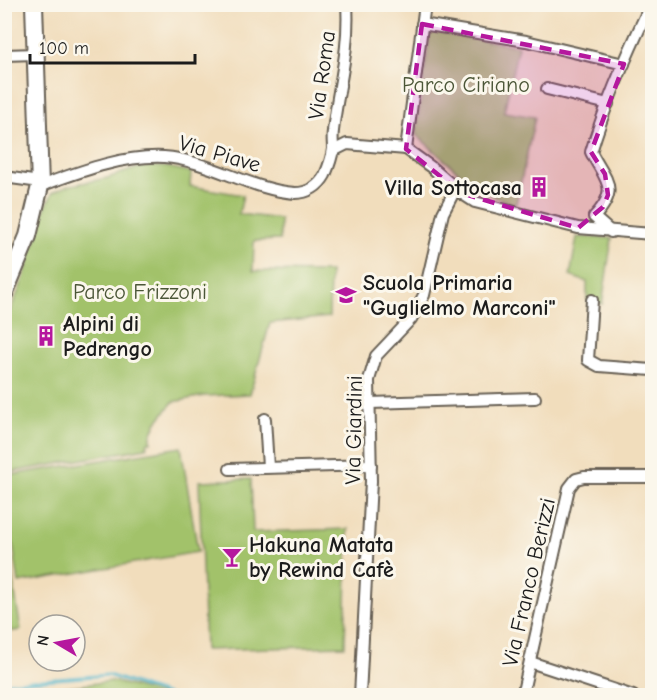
<svg xmlns="http://www.w3.org/2000/svg" width="657" height="700" viewBox="0 0 657 700" font-family="'Comic Neue',sans-serif">
<style>
.green{fill:#a2c26a;stroke:#5f6f43;stroke-width:1.5}
.lines{fill:none;stroke-linecap:round;stroke-linejoin:round}
.stream{stroke:#49b2c8;stroke-width:3}
.street-casing{stroke:#676054;stroke-width:14}
.secondary-casing{stroke:#676054;stroke-width:20}
.street{stroke:#fff;stroke-width:10}
.secondary{stroke:#fff;stroke-width:16}
.marked{fill:#b5179e;fill-opacity:0.2;stroke:#b5179e;stroke-width:4.5;stroke-dasharray:12 8;stroke-linejoin:round}
.labels{text-anchor:middle;stroke-width:6;stroke-linejoin:round;paint-order:stroke}
.street-label{font-size:22px;fill:#1c1c1c;stroke:#fbf7ec}
.park-label{font-size:22px;fill:#4b5637;stroke:#fbf7ec}
.poi-label{font-size:22px;font-weight:bold;fill:#1c1c1c;stroke:#fbf7ec;text-anchor:start}
</style>
<rect width="100%" height="100%" fill="#fbf7ec"/>
<filter id="ink" filterUnits="userSpaceOnUse"><feTurbulence type="fractalNoise" baseFrequency=".0167" numOctaves="2"/><feDisplacementMap in="SourceGraphic" scale="12" xChannelSelector="R" yChannelSelector="G"/><feConvolveMatrix kernelMatrix="1 2 1 2 8 2 1 2 1" color-interpolation-filters="sRGB"/></filter>
<filter id="wash" filterUnits="userSpaceOnUse"><feTurbulence type="fractalNoise" baseFrequency=".008" numOctaves="4" result="noise"/><feDisplacementMap in="SourceGraphic" scale="24" xChannelSelector="R" yChannelSelector="G"/><feGaussianBlur stdDeviation="1.35" result="paint"/><feColorMatrix in="noise" values="0 0 0 0 0 0 0 0 0 0 0 0 0 0 0 0 0 1.4 0 .05"/><feComposite in="paint" operator="in"/></filter>
<g filter="url(#wash)">
<rect width="100%" height="100%" fill="#f1ddbc"/>
<g class="green">
<path d="M430,31L518,46L504,112L535,117L516,204C480,198 444,158 416,135Z"/>
<polygon points="144,166 167,167 191,172 190,186 243,195 239,214 280,219 280,240 254,241 253,271 330,272 329,317 270,323 250,394 204,396 173,402 156,423 151,436 151,442 148,442 146,448 5,473 5,323 23,280 45,208 53,192 67,186 107,178"/>
<polygon points="577,237 612,238 602,304 587,300 587,282 570,276"/>
<polygon points="181,447 198,552 19,583 5,494 5,476"/>
<polygon points="251,479 253,532 348,529 345,646 205,650 199,481"/>
<polygon points="5,534 21,630 5,632 4,632"/>
<polygon points="112,681 166,695 5,695"/>
</g>
<g class="lines">
<polyline class="stream" points="4,683 108,675 171,696"/>
</g>
</g>
<g filter="url(#ink)">
<g class="lines">
<g class="street-casing">
<g id="street">
<polyline points="422,24 526,41 624,64"/>
<polyline points="4,55 36,54"/>
<polyline points="547,89 608,104"/>
<polyline points="406,149 431,167 461,193 475,202 578,228 652,234"/>
<polyline points="406,149 425,4"/>
<polyline points="333,151 347,144 406,149"/>
<polyline points="4,177 40,182"/>
<path d="M40,186C79,172 122,155 164,157C209,160 250,190 295,193C308,193 319,186 325,175C328,168 332,156 333,149C333,143 332,137 333,131C338,86 350,51 347,4"/>
<path d="M611,232L594,217C621,188 605,180 591,152C606,101 628,52 651,4"/>
<polyline points="592,300 588,360 599,366 652,370"/>
<polyline points="370,403 535,398"/>
<polyline points="265,419 268,467"/>
<polyline points="230,469 371,465"/>
<polyline points="530,662 633,696"/>
<polyline points="360,696 371,481 369,380 376,356 411,319 424,295 443,213 456,188"/>
<polyline points="522,696 569,488 576,479 584,477 652,477"/>
</g>
</g>
<g class="secondary-casing">
<polyline id="secondary" points="4,294 28,236 40,186 34,4"/>
</g>
<use href="#street" class="street"/>
<use href="#secondary" class="secondary"/>
</g>
</g>
<path class="marked" d="M422,24L624,64L591,152L605,174L608,195L603,207L578,228L461,193L406,149Z"/>
<defs>
<g id="building-bare" transform="scale(1.62)"><path d="M-4-6H4V6H1V3H-1V6H-4ZM-2.5-4.3h1.7v1.8h-1.7ZM.8-4.3h1.7v1.8H.8ZM-2.5-1h1.7V.8h-1.7ZM.8-1h1.7V.8H.8Z" fill="#b5179e" stroke="#fbf7ec" stroke-width="2.5" paint-order="stroke"/></g>
<g id="school-bare" transform="scale(1.62)"><path d="M0-5L7-2L0 1L-7-2ZM-4 1L0 2.5L4 1V4Q0 6-4 4Z" fill="#b5179e" stroke="#fbf7ec" stroke-width="2.5" paint-order="stroke"/></g>
<g id="bar-bare" transform="scale(1.62)"><path d="M-6-5H6L.8 .8V4.5H3.5V6h-7V4.5H-.8V.8Z" fill="#b5179e" stroke="#fbf7ec" stroke-width="2.5" paint-order="stroke"/></g>
</defs>
<g fill-rule="evenodd">
<use href="#building-bare" x="539" y="187"/>
<use href="#school-bare" x="346" y="295"/>
<use href="#building-bare" x="46" y="336"/>
<use href="#bar-bare" x="232" y="557"/>
</g>
<g class="labels">
<g class="street-label">
<text transform="translate(321 75) rotate(-82)" y="8">Via Roma</text>
<text transform="translate(220 153) rotate(16)" y="8">Via Piave</text>
<text transform="translate(353 430) rotate(-89)" y="8">Via Giardini</text>
<text transform="translate(528 582) rotate(-77)" y="8">Via Franco Berizzi</text>
</g>
<g class="park-label">
<text x="466" y="92">Parco Ciriano</text>
<text x="140" y="299">Parco Frizzoni</text>
</g>
<g class="poi-label">
<text x="522" y="195" text-anchor="end">Villa Sottocasa</text>
<text x="363" y="290">Scuola Primaria<tspan x="363" dy="25">"Guglielmo Marconi"</tspan></text>
<text x="63" y="331">Alpini di<tspan x="63" dy="25">Pedrengo</tspan></text>
<text x="249" y="552">Hakuna Matata<tspan x="249" dy="25">by Rewind Cafè</tspan></text>
</g>
</g>
<rect width="657" height="700" fill="none" stroke="#fbf7ec" stroke-width="24"/>
<g transform="translate(57 643) rotate(280)"><circle r="28" fill="#fbf7ec" stroke="#a29f99" stroke-width="1.5"/>
<path d="M0-4.5L10 22L0 15L-10 22Z" fill="#b5179e"/>
<text y="-9" font-size="16" font-weight="bold" text-anchor="middle" fill="#1c1c1c">N</text>
</g>
<path d="M30 54v9h165v-9" fill="none" stroke="#1c1c1c" stroke-width="3"/>
<text x="39" y="54" font-size="18" fill="#1c1c1c" stroke="#fbf7ec" stroke-width="4.5" paint-order="stroke">100 m</text>
</svg>
